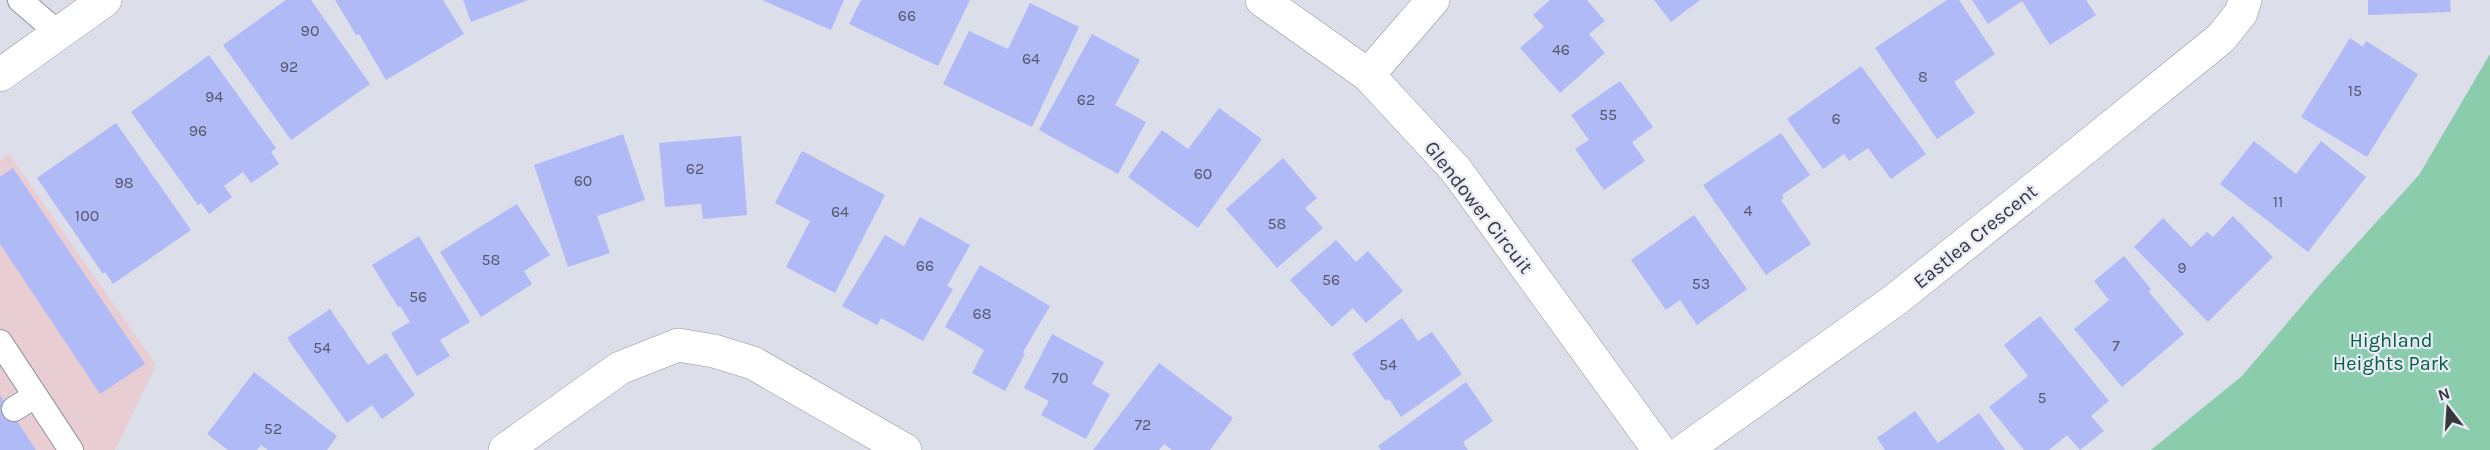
<svg xmlns="http://www.w3.org/2000/svg" width="2490" height="450" viewBox="0 0 2490 450" font-family="Karla,sans-serif">
<style>
.commercial{fill:#e8ced3}
.green{fill:#8bccad}
.building{fill:#b0baf7}
.lines{fill:none;stroke-linecap:round;stroke-linejoin:round}
.service-casing{stroke:#93959f;stroke-width:26}
.minor-casing{stroke:#93959f;stroke-width:34}
.service{stroke:#fff;stroke-width:24}
.minor{stroke:#fff;stroke-width:33}
.labels{text-anchor:middle;stroke-width:4.5;stroke-linejoin:round;paint-order:stroke}
.number-label{font-size:16px;fill:#55586b}
.street-label{font-size:20px;fill:#37383c;stroke:#e9ecf7}
.park-label{font-size:20px;fill:#006041;stroke:#e9ecf7}
</style>
<rect width="100%" height="100%" fill="#dcdee9"/>
<polygon class="commercial" points="9,154 156,365 115,450 0,450 0,161"/>
<polygon class="green" points="2490,54 2490,450 2151,450 2242,376 2322,282 2419,175"/>
<g class="building">
<polygon points="286,0 311,0 370,84 291,140 223,45"/>
<polygon points="335,0 443,0 464,34 386,80 359,34 356,35"/>
<polygon points="463,0 528,0 471,22"/>
<polygon points="762,0 844,0 831,30"/>
<polygon points="861,0 970,0 938,66 849,24"/>
<polygon points="1550,0 1587,0 1605,21 1589,34 1605,53 1560,93 1520,48 1544,27 1533,15"/>
<polygon points="1654,0 1700,0 1671,22"/>
<polygon points="1947,0 1959,0 1995,54 1954,82 1975,113 1937,139 1875,48"/>
<polygon points="1972,0 2086,0 2096,15 2050,45 2022,1 1988,24"/>
<polygon points="2368,0 2450,0 2451,12 2368,15"/>
<polygon points="1030,3 1079,27 1032,127 943,84 969,31 1008,49"/>
<polygon points="1092,34 1140,60 1115,105 1146,122 1118,174 1039,130"/>
<polygon points="2350,38 2363,47 2366,41 2418,74 2367,157 2301,117"/>
<polygon points="209,55 276,148 271,152 279,164 251,183 243,172 224,186 232,197 209,214 201,203 198,205 131,112"/>
<polygon points="1861,66 1926,154 1891,179 1868,148 1849,161 1844,154 1823,169 1787,119"/>
<polygon points="1620,81 1653,127 1632,142 1645,161 1604,190 1575,149 1589,140 1571,115"/>
<polygon points="1219,108 1262,139 1198,228 1128,177 1162,130 1188,149"/>
<polygon points="116,123 191,230 113,284 105,272 103,274 37,178"/>
<polygon points="1781,133 1810,175 1782,195 1784,198 1781,200 1811,244 1766,275 1703,185"/>
<polygon points="623,134 645,200 597,216 610,253 568,267 534,165"/>
<polygon points="741,136 747,215 703,219 701,204 665,207 659,143"/>
<polygon points="2254,141 2296,174 2321,141 2366,177 2308,252 2220,184"/>
<polygon points="802,151 885,195 835,293 786,267 810,221 775,203"/>
<polygon points="1283,158 1317,198 1305,208 1323,228 1277,268 1226,209"/>
<polygon points="13,168 145,364 100,394 0,244 0,177"/>
<polygon points="517,204 550,255 524,271 532,284 481,317 440,252"/>
<polygon points="1694,215 1747,289 1697,325 1680,300 1666,310 1631,260"/>
<polygon points="2233,216 2273,257 2208,322 2134,247 2163,218 2191,247 2207,232 2213,237"/>
<polygon points="920,217 970,245 947,286 953,289 923,341 881,318 877,325 842,306 885,235 904,246"/>
<polygon points="419,236 470,322 440,340 450,356 417,376 391,333 410,322 400,306 398,307 372,265"/>
<polygon points="1336,240 1356,262 1368,251 1403,291 1366,323 1353,308 1332,327 1290,280"/>
<polygon points="2124,256 2151,289 2149,292 2184,334 2122,387 2074,329 2109,300 2094,281"/>
<polygon points="980,265 1050,306 1023,352 1025,354 1005,391 972,373 984,350 945,327"/>
<polygon points="330,309 368,365 386,353 415,395 382,419 372,405 347,423 287,338"/>
<polygon points="2040,316 2109,401 2091,416 2104,431 2080,450 2067,435 2049,450 2024,450 1989,407 2028,376 2004,345"/>
<polygon points="1402,318 1418,341 1432,332 1462,374 1401,417 1389,399 1386,401 1352,354"/>
<polygon points="1052,334 1104,362 1092,384 1110,394 1086,439 1041,415 1049,401 1024,388"/>
<polygon points="1159,363 1233,418 1210,450 1172,450 1164,444 1159,450 1093,450"/>
<polygon points="254,372 337,436 327,450 268,450 261,445 257,450 228,450 207,434"/>
<polygon points="1466,382 1493,421 1463,442 1468,450 1381,450 1378,446"/>
<polygon points="0,395 36,450 0,450"/>
<polygon points="1915,411 1938,443 1979,413 2005,450 1885,450 1877,438"/>
</g>
<g class="lines">
<g class="service-casing">
<g id="service">
<polyline points="20,0 58,33"/>
<polyline points="0,342 71,450"/>
<polyline points="14,409 35,396"/>
</g>
</g>
<g class="minor-casing">
<g id="minor">
<polyline points="1262,0 1368,75 1456,170 1659,450"/>
<polyline points="0,75 105,0"/>
<polyline points="1368,75 1433,0"/>
<polyline points="505,450 620,368 678,345 714,351 753,363 905,450"/>
<polyline points="1685,450 1895,300 2074,157 2221,38 2241,13 2245,0"/>
</g>
</g>
<use href="#service" class="service"/>
<use href="#minor" class="minor"/>
</g>
<g class="labels">
<g class="number-label">
<text x="907" y="21">66</text>
<text x="310" y="36">90</text>
<text x="1561" y="55">46</text>
<text x="1031" y="64">64</text>
<text x="289" y="72">92</text>
<text x="1923" y="82">8</text>
<text x="2355" y="96">15</text>
<text x="214" y="102">94</text>
<text x="1086" y="105">62</text>
<text x="1608" y="120">55</text>
<text x="1836" y="124">6</text>
<text x="198" y="136">96</text>
<text x="695" y="174">62</text>
<text x="1203" y="179">60</text>
<text x="583" y="186">60</text>
<text x="124" y="188">98</text>
<text x="2278" y="207">11</text>
<text x="1748" y="216">4</text>
<text x="840" y="217">64</text>
<text x="87" y="221">100</text>
<text x="1277" y="229">58</text>
<text x="491" y="265">58</text>
<text x="925" y="271">66</text>
<text x="2182" y="273">9</text>
<text x="1331" y="285">56</text>
<text x="1701" y="289">53</text>
<text x="418" y="302">56</text>
<text x="982" y="319">68</text>
<text x="2116" y="351">7</text>
<text x="322" y="353">54</text>
<text x="1388" y="370">54</text>
<text x="1060" y="383">70</text>
<text x="2042" y="403">5</text>
<text x="1143" y="430">72</text>
<text x="273" y="434">52</text>
</g>
<g class="street-label">
<text transform="translate(1479 207) rotate(52)" y="7">Glendower Circuit</text>
<text transform="translate(1975 236) rotate(-39)" y="7">Eastlea Crescent</text>
</g>
<g class="park-label">
<text x="2391" y="347">Highland<tspan x="2391" dy="23">Heights Park</tspan></text>
</g>
</g>
<g transform="translate(2448 408) rotate(343)" stroke="#e9ecf7" stroke-width="4.5" paint-order="stroke">
<path d="M0-4.5L10 22L0 15L-10 22Z" fill="#37383c"/>
<text y="-9" font-size="16" font-weight="bold" text-anchor="middle" fill="#37383c">N</text>
</g>
</svg>
